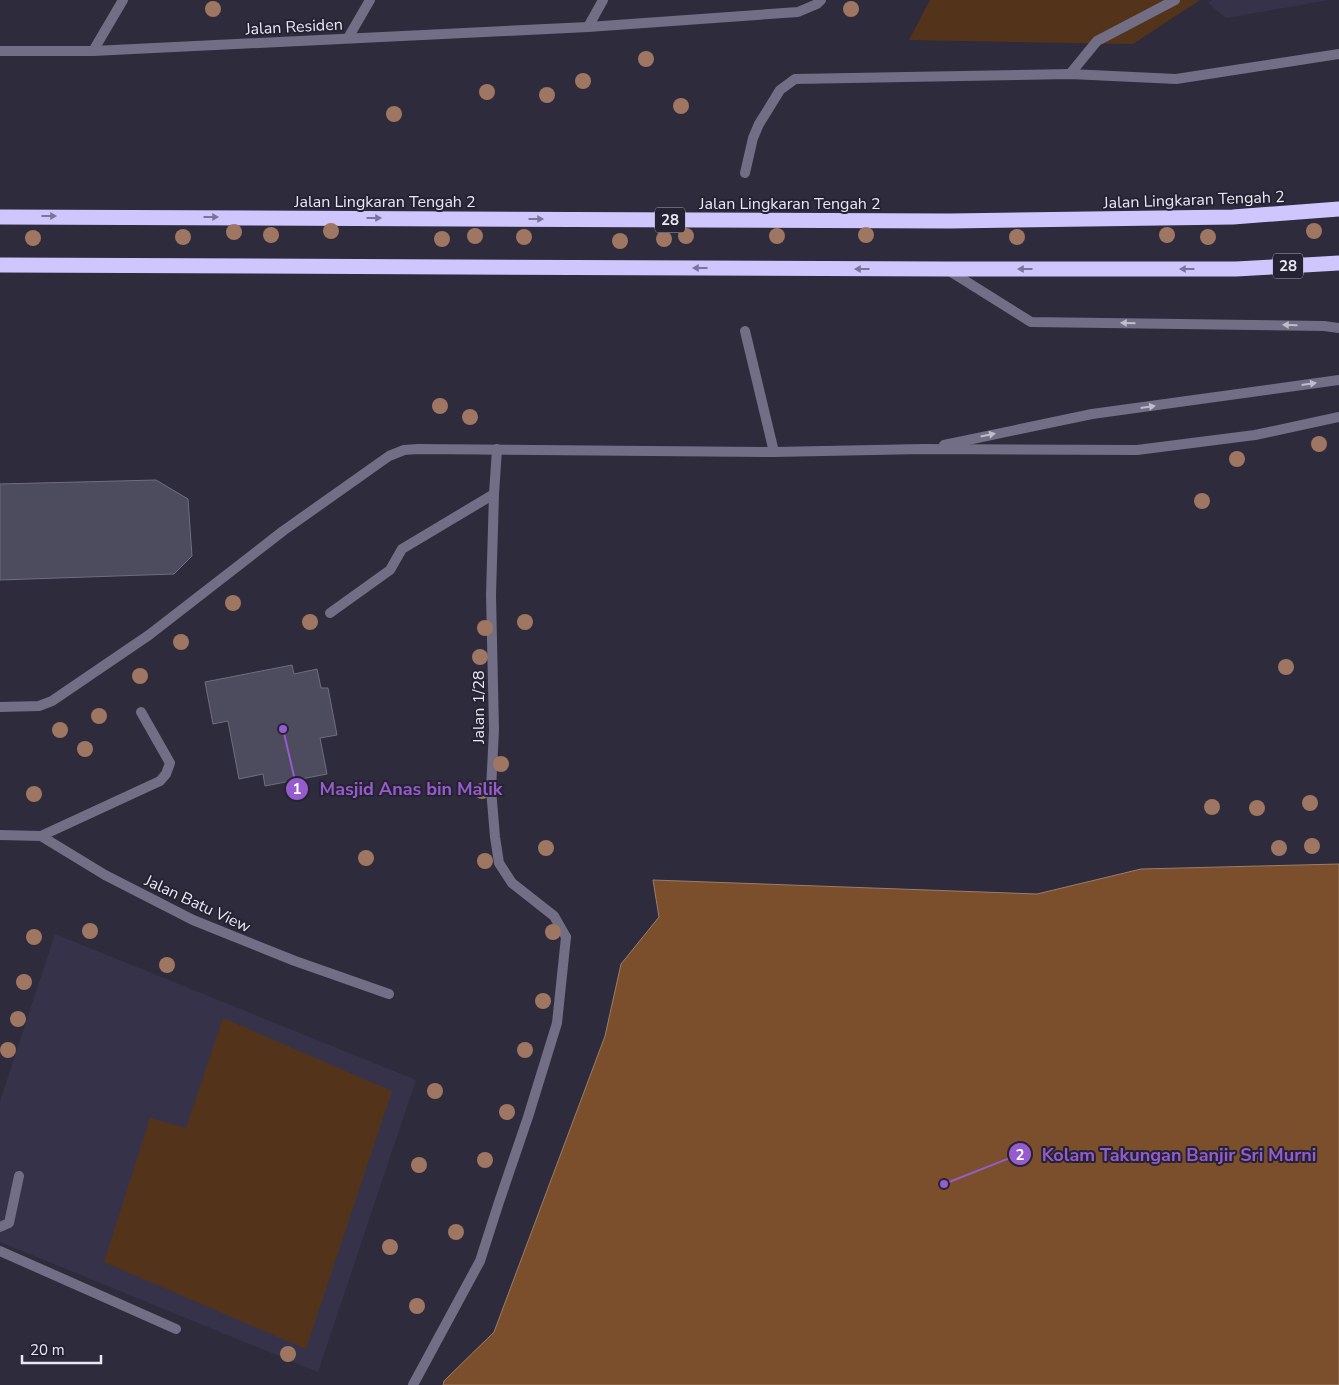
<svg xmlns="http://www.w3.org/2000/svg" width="1339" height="1385" viewBox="0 0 1339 1385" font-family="'Nunito Sans',sans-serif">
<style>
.built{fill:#36324a}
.green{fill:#53341b}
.water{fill:#7b4f2c;stroke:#9c7d68}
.building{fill:#4d4b5e;stroke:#706d82}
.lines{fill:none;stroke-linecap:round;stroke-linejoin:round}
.lane{stroke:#716e85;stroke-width:10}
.street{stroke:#716e85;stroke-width:10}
.highway{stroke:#cfc6fe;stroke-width:15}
.tree{fill:#9e7661}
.oneway{fill:#7a7498}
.oneway2{fill:#bfbdcc}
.labels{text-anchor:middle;stroke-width:4;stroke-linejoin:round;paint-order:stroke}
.shield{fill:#252233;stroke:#aeadb9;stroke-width:1}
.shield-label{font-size:15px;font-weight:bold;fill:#e9e8f3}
.street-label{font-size:16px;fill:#e9e8f3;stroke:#252233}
.leader{fill:none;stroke:#965bcc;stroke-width:2}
.callout-dot{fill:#965bcc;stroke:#252233;stroke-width:2}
.mark-label{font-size:15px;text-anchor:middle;font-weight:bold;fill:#fff}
.callout-label{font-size:18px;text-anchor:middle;font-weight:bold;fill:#965bcc;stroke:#252233;stroke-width:4;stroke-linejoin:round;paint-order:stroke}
</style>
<rect width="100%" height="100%" fill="#2e2b3d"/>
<g class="built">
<polygon points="1212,0 1329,0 1226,18 1208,3"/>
<polygon points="55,934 416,1080 318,1372 0,1242 0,1101"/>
</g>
<g class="green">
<polygon points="930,0 1200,0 1133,44 909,40"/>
<polygon points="223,1018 392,1091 306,1349 104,1262 150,1118 186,1128"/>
</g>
<polygon class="water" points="1339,864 1339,1385 443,1385 444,1381 494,1332 605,1036 621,964 659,917 653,880 1037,894 1141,869"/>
<g class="building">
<polygon points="156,480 188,499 192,556 174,574 0,580 0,484"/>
<polygon points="292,665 294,674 317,669 321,688 328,688 337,735 320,738 327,774 265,786 263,774 239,779 228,721 213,724 205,682"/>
</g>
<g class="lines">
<g class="lane">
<polyline points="1070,74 1097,41 1175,0"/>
<polyline points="745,173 753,138 759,124 780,90 795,79 1070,74 1176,79 1339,54"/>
<polyline points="745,331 774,452"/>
<polyline points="330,613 390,570 402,549 494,494"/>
<polyline points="41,836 160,781 166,774 170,763 141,712"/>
<polyline points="0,1227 9,1223 19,1176"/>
<polyline points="413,1385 480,1261 499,1202 528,1117 557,1023 566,937"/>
</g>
<g class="street">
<polyline points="588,27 603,0"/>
<polyline points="348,38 370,0"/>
<polyline points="0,51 93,51 588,27 798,12 817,4 821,0"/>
<polyline points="93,51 123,0"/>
<polyline points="948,270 1031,322 1324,326 1339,328"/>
<polyline points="944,445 1092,414 1339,380"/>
<polyline points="497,449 494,494 491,595 494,730 491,789 495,837 499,863 512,883 554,916 566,937"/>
<polyline points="0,707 39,706 52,701 149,635 283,531 389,456 404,450 418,449 774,452 923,449 1137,450 1255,435 1339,417"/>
<polyline points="0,835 41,836 105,875 193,920 295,961 389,994"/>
<polyline points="0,1251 176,1329"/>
</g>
<g class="highway">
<polyline points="0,217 950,221 1233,217 1339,209"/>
<polyline points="0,265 946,269 1236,269 1339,263"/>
</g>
</g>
<g class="tree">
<circle cx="213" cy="9" r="8"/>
<circle cx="851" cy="9" r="8"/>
<circle cx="646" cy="59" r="8"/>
<circle cx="583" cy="81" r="8"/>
<circle cx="487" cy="92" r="8"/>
<circle cx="547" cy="95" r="8"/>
<circle cx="681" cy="106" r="8"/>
<circle cx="394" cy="114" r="8"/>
<circle cx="331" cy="231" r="8"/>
<circle cx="1314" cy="231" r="8"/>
<circle cx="234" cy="232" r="8"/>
<circle cx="271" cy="235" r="8"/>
<circle cx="866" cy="235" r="8"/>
<circle cx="1167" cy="235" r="8"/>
<circle cx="475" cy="236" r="8"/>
<circle cx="686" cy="236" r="8"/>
<circle cx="777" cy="236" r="8"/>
<circle cx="183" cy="237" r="8"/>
<circle cx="524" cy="237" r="8"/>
<circle cx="1017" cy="237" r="8"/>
<circle cx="1208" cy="237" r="8"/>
<circle cx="33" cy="238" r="8"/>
<circle cx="442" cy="239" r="8"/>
<circle cx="664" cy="239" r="8"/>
<circle cx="620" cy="241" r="8"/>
<circle cx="440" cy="406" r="8"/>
<circle cx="470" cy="417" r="8"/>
<circle cx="1319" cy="444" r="8"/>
<circle cx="1237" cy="459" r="8"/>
<circle cx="1202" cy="501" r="8"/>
<circle cx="233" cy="603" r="8"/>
<circle cx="310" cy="622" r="8"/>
<circle cx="525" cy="622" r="8"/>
<circle cx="485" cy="628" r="8"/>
<circle cx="181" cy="642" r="8"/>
<circle cx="480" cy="657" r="8"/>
<circle cx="1286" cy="667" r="8"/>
<circle cx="140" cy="676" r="8"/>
<circle cx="99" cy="716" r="8"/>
<circle cx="60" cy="730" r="8"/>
<circle cx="85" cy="749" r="8"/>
<circle cx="501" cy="764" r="8"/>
<circle cx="482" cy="791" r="8"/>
<circle cx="34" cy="794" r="8"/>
<circle cx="1310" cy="803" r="8"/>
<circle cx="1212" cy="807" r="8"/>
<circle cx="1257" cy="808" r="8"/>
<circle cx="1312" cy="846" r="8"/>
<circle cx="546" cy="848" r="8"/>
<circle cx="1279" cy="848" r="8"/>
<circle cx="366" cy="858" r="8"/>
<circle cx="485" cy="861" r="8"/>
<circle cx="90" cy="931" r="8"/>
<circle cx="553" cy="932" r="8"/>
<circle cx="34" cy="937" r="8"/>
<circle cx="167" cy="965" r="8"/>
<circle cx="24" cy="982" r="8"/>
<circle cx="543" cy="1001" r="8"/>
<circle cx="18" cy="1019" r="8"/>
<circle cx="8" cy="1050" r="8"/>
<circle cx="525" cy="1050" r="8"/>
<circle cx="435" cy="1091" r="8"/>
<circle cx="507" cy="1112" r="8"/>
<circle cx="485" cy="1160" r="8"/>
<circle cx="419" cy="1165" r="8"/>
<circle cx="456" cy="1232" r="8"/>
<circle cx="390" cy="1247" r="8"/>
<circle cx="417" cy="1306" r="8"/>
<circle cx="288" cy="1354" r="8"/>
</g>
<defs><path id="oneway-solid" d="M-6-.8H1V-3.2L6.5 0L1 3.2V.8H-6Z" transform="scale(1.25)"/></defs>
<g class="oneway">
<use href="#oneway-solid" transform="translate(49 216)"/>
<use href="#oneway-solid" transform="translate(211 217)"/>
<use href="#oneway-solid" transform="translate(374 218)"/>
<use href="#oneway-solid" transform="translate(536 219)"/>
<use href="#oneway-solid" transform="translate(700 268) rotate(-180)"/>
<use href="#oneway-solid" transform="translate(862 269) rotate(-180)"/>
<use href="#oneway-solid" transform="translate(1025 269) rotate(180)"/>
<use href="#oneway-solid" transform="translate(1187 269) rotate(180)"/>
</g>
<g class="oneway2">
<use href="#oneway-solid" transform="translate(1128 323) rotate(-179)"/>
<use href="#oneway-solid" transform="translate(1290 325) rotate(-179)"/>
<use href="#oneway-solid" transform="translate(1309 384) rotate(-8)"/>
<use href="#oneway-solid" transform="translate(1148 407) rotate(-8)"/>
<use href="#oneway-solid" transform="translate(988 435) rotate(-12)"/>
</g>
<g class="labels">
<g class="shield">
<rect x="655" y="207.5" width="30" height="25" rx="4"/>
<rect x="1273" y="253.5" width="30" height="25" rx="4"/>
</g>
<g class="shield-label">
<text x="670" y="225">28</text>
<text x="1288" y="271">28</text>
</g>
<g class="street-label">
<text transform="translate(294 26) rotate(-3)" y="6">Jalan Residen</text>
<text transform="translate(1194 199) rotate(-2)" y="6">Jalan Lingkaran Tengah 2</text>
<text x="385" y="207">Jalan Lingkaran Tengah 2</text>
<text x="790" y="209">Jalan Lingkaran Tengah 2</text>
<text transform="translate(478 707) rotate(-90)" y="6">Jalan 1/28</text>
<text transform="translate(198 903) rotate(25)" y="6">Jalan Batu View</text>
</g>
</g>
<path class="leader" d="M283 729L297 789M944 1184L1020 1154"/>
<g class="callout-dot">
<circle cx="283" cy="729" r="5"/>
<circle cx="944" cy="1184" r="5"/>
<circle cx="297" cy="789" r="12"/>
<circle cx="1020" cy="1154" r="12"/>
</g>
<g class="mark-label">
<text x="297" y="794">1</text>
<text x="1020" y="1160">2</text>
</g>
<g class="callout-label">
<text x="411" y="795">Masjid Anas bin Malik</text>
<text x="1179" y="1161">Kolam Takungan Banjir Sri Murni</text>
</g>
<path d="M22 1355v8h79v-8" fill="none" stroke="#e9e8f3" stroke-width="2.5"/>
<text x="30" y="1355" font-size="15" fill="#e9e8f3" stroke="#252233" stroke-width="4" paint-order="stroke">20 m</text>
</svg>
